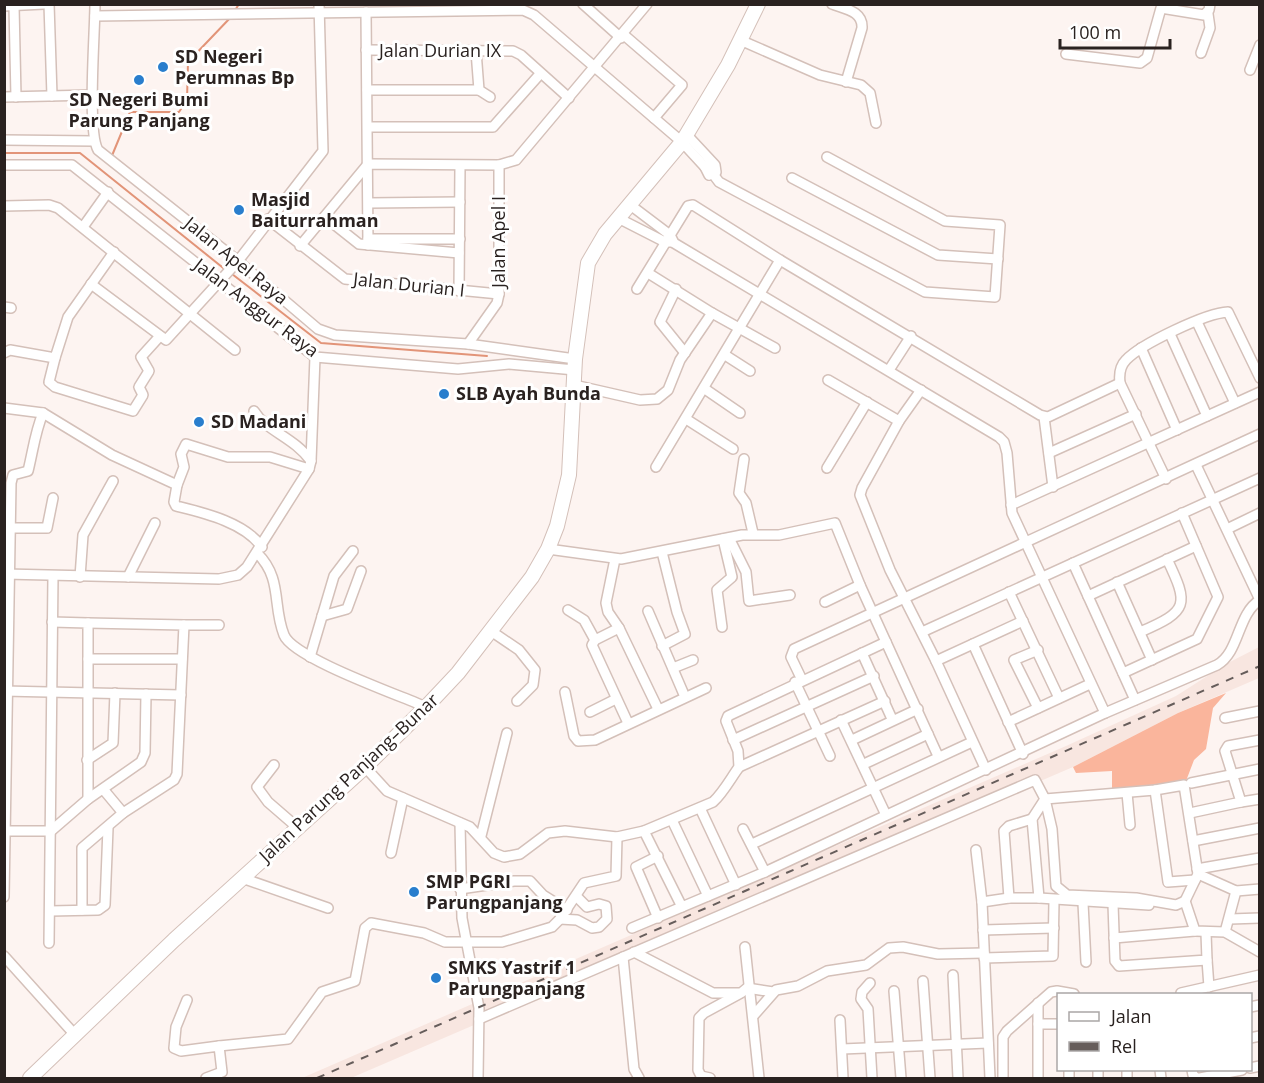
<svg xmlns="http://www.w3.org/2000/svg" width="1264" height="1083" viewBox="0 0 1264 1083" font-family="'Open Sans',sans-serif">
<style>
.built{fill:#f8e6e0}
.green{fill:#fab59c}
.lines{fill:none;stroke-linecap:round;stroke-linejoin:round}
.stream{stroke:#e29478;stroke-width:2}
.street-casing{stroke:#d4c0b9;stroke-width:12}
.primary-casing{stroke:#d4c0b9;stroke-width:16}
.street{stroke:#fff;stroke-width:9}
.primary{stroke:#fff;stroke-width:14}
.rail{stroke:#665d5b;stroke-width:2;stroke-dasharray:8 8;stroke-linecap:butt}
.poi-dot{fill:#297ecd;stroke:#fff;stroke-width:2}
.labels{text-anchor:middle;stroke-width:6;stroke-linejoin:round;paint-order:stroke}
.street-label{font-size:18px;fill:#2a2220;stroke:#fff}
.poi-label{font-size:18px;font-weight:bold;fill:#2a2220;stroke:#fff;text-anchor:start}
</style>
<rect width="100%" height="100%" fill="#fdf4f1"/>
<polygon class="built" points="1259,647 1259,678 1178,713 1073,767 351,1078 302,1078 1066,746 1176,696 1226,664"/>
<polygon class="green" points="1226,693 1213,708 1206,749 1194,760 1186,781 1112,790 1112,771 1076,773 1073,767 1178,713"/>
<g class="lines">
<g class="stream">
<polyline points="234,12 239,4"/>
<polyline points="4,153 80,153 227,271"/>
<polyline points="111,158 130,112 179,112 187,100 188,62 231,17"/>
<polyline points="232,274 321,343 487,356"/>
</g>
<g class="street-casing">
<g id="street">
<polyline points="49,4 52,96"/>
<path d="M95,4C95,32 87,132 98,150L238,261L318,329L335,335L468,344L575,359"/>
<polyline points="583,4 621,38"/>
<path d="M832,4C845,9 863,11 862,28L846,82"/>
<polyline points="4,6 44,4"/>
<polyline points="14,6 16,97"/>
<polyline points="366,12 368,245"/>
<polyline points="95,16 523,10 534,15 682,142 705,167"/>
<polyline points="624,35 682,85 654,118"/>
<polyline points="740,40 820,75 861,85 870,93 876,123"/>
<polyline points="366,50 513,51 521,55 569,98"/>
<polyline points="476,51 479,90 490,97"/>
<polyline points="1201,53 1210,28 1208,14"/>
<polyline points="1066,54 1140,63 1147,58 1161,8 1204,15 1209,10 1210,4"/>
<polyline points="1250,70 1260,45"/>
<polyline points="367,90 479,90"/>
<polyline points="4,97 93,95"/>
<polyline points="368,127 493,127 540,74"/>
<polyline points="687,135 715,165 716,172 709,175 705,167 712,163"/>
<polyline points="4,140 94,141"/>
<polyline points="4,165 72,165 315,357 458,369 509,364 575,370"/>
<polyline points="713,174 719,182 925,292 995,297 1000,225 945,221 827,157"/>
<polyline points="792,178 938,255 998,259"/>
<polyline points="369,203 460,202"/>
<polyline points="629,204 670,235 674,243 999,437 1004,442 1007,453 1012,513 1105,713"/>
<polyline points="4,206 49,205 58,208 235,350"/>
<polyline points="325,217 359,244 459,253"/>
<polyline points="618,218 665,242 671,242"/>
<polyline points="268,219 345,279 499,294"/>
<polyline points="83,227 108,192"/>
<polyline points="368,239 460,239"/>
<polyline points="300,246 368,164 499,165 516,160 647,4"/>
<polyline points="648,273 712,313 775,348"/>
<polyline points="91,284 166,340 238,261 323,151 319,4"/>
<polyline points="637,289 688,206 693,205 780,260 1040,415 1048,417 1120,383"/>
<polyline points="676,289 660,322 685,353"/>
<polyline points="459,291 460,166"/>
<polyline points="4,307 11,308"/>
<polyline points="1197,322 1235,403"/>
<polyline points="1170,334 1207,416"/>
<polyline points="468,344 497,303 499,294 499,165"/>
<polyline points="1141,348 1177,430"/>
<polyline points="4,353 10,350 55,358 68,317 114,252"/>
<polyline points="725,355 750,371"/>
<polyline points="55,358 49,382 55,387 133,411 143,395 139,387 149,371 141,357 160,336"/>
<polyline points="889,370 911,336"/>
<polyline points="828,380 899,421"/>
<polyline points="574,385 640,400 657,399 668,390 680,360 712,313"/>
<polyline points="705,389 740,413"/>
<polyline points="921,390 899,421 862,488 860,495 890,570 936,661 986,770"/>
<path d="M4,408L43,413L112,455L177,485L174,502L176,506C204,513 244,522 262,547"/>
<path d="M254,411C266,431 294,437 311,461"/>
<polyline points="1044,417 1053,487"/>
<polyline points="686,419 733,449"/>
<polyline points="1049,453 1136,414"/>
<polyline points="744,459 739,493 746,503 753,533"/>
<polyline points="1196,465 1260,600"/>
<polyline points="656,467 780,260"/>
<polyline points="827,468 867,402"/>
<path d="M1166,479L1120,383C1119,375 1120,366 1126,360C1141,344 1206,313 1228,312L1260,378"/>
<polyline points="177,485 184,467 181,454 186,444 228,457 270,457 309,469"/>
<polyline points="1011,505 1260,392"/>
<polyline points="5,528 47,528 53,498"/>
<polyline points="1227,529 1260,513"/>
<polyline points="729,538 746,572 749,601 790,595"/>
<polyline points="548,549 621,559 742,535 779,535 835,523 860,585 938,756"/>
<polyline points="662,552 677,612 685,634 662,646"/>
<path d="M257,553C283,579 272,605 284,635C293,658 399,695 426,707"/>
<polyline points="615,559 606,603 608,612 619,628 658,709"/>
<polyline points="1073,563 1135,700"/>
<polyline points="5,574 219,579 238,575 247,567 309,469 311,461 315,357"/>
<polyline points="80,577 83,535 113,481"/>
<polyline points="128,577 155,523"/>
<polyline points="1117,582 1152,660"/>
<polyline points="1009,592 1059,698"/>
<polyline points="1088,596 1196,546"/>
<polyline points="825,602 860,585"/>
<polyline points="568,610 584,620 595,640"/>
<polyline points="648,611 685,697"/>
<polyline points="322,616 347,609 361,571"/>
<polyline points="52,622 88,623 88,799"/>
<polyline points="184,625 219,625"/>
<polyline points="722,627 717,590 732,577 723,539"/>
<polyline points="619,628 595,640 592,645 628,723"/>
<polyline points="491,631 519,650 535,670 533,685 517,701"/>
<polyline points="922,632 1260,478"/>
<path d="M1140,632C1189,611 1189,605 1167,559"/>
<polyline points="973,644 1023,754"/>
<polyline points="1038,650 1014,660 1038,708"/>
<polyline points="862,653 892,719"/>
<polyline points="310,657 334,576 353,551"/>
<polyline points="88,659 182,659"/>
<polyline points="936,661 1023,621"/>
<polyline points="673,668 693,660"/>
<polyline points="1123,673 1197,639 1218,597 1182,513"/>
<polyline points="802,680 791,657 794,649 1260,434"/>
<polyline points="795,682 830,756"/>
<polyline points="4,691 181,695"/>
<polyline points="565,692 574,736 578,741 595,740 706,688"/>
<polyline points="590,712 616,699"/>
<polyline points="1225,718 1260,711"/>
<polyline points="841,720 886,815"/>
<polyline points="1008,722 1090,684"/>
<polyline points="733,740 874,676"/>
<polyline points="852,740 918,709"/>
<polyline points="87,760 113,743 115,693"/>
<polyline points="864,764 928,734"/>
<polyline points="274,765 257,787 268,802 298,828"/>
<path d="M365,767L387,791L470,827L494,853L504,857L520,854L548,833L565,831L617,837L644,831L713,802C723,793 731,778 739,767L738,751L726,721L728,716L886,642"/>
<polyline points="739,767 885,701"/>
<polyline points="1191,783 1260,769"/>
<polyline points="103,789 123,813"/>
<polyline points="1155,790 1168,882 1195,880"/>
<polyline points="1127,793 1130,825"/>
<polyline points="1241,802 1260,799"/>
<polyline points="700,808 736,885"/>
<polyline points="1190,813 1241,802 1225,751 1228,746 1260,740"/>
<polyline points="672,820 708,896"/>
<polyline points="460,823 462,918 479,1008 478,1078"/>
<polyline points="743,829 765,872"/>
<polyline points="7,831 51,831 88,799 141,762 145,753 146,694"/>
<polyline points="644,831 682,907"/>
<polyline points="481,836 507,733"/>
<polyline points="1193,841 1260,828"/>
<polyline points="752,844 972,742"/>
<polyline points="976,850 982,902 990,1078"/>
<polyline points="391,853 403,798"/>
<polyline points="658,856 636,867 658,918"/>
<polyline points="1197,869 1260,858"/>
<polyline points="1198,874 1236,891 1260,889"/>
<polyline points="242,878 328,908"/>
<polyline points="460,889 514,881 530,881 543,895 567,910"/>
<path d="M4,897L11,483L13,475L28,471C33,451 35,432 43,413"/>
<polyline points="1009,898 1004,831 1009,826 1032,819"/>
<polyline points="1039,898 1032,819 1045,799 1155,790 1184,785 1198,874 1185,901"/>
<polyline points="982,902 1009,898 1039,898 1149,905"/>
<polyline points="1083,903 1086,962"/>
<polyline points="1113,904 1115,961 1119,966 1207,960 1206,933"/>
<polyline points="82,910 82,848 123,813 174,780 177,774 184,625 88,623"/>
<polyline points="50,911 98,910 105,905 108,828"/>
<polyline points="560,919 577,920 592,928 599,927 607,919 606,906 599,904 587,907 577,897"/>
<polyline points="1230,919 1260,918"/>
<path d="M632,928L765,872L1105,713L1217,665C1240,652 1237,614 1260,600"/>
<polyline points="983,930 1054,928"/>
<polyline points="1225,932 1236,891"/>
<polyline points="1114,938 1195,931"/>
<polyline points="49,943 53,576"/>
<polyline points="745,947 759,1078"/>
<polyline points="634,952 713,993 741,993 747,988 773,992"/>
<polyline points="4,956 76,1036"/>
<polyline points="623,957 634,1069 639,1078"/>
<polyline points="984,958 1053,956 1054,901"/>
<polyline points="1207,960 1209,987"/>
<polyline points="953,975 958,1078"/>
<polyline points="923,981 930,1078"/>
<polyline points="870,983 862,992 861,999 868,1009 872,1078"/>
<polyline points="894,991 901,1078"/>
<polyline points="1181,993 1260,975"/>
<polyline points="187,1000 176,1027 174,1048 181,1051 219,1046 222,1072 206,1078"/>
<polyline points="1250,1007 1260,1005"/>
<polyline points="754,1015 776,990 798,986 827,971 866,965 889,948 903,947 938,954 984,953"/>
<polyline points="479,1019 1035,780 1045,799 1052,829 1056,886 1067,895 1136,898 1176,905 1185,901 1195,931 1225,932 1260,952"/>
<polyline points="840,1020 843,1078"/>
<polyline points="1038,1024 1058,1024"/>
<polyline points="1250,1038 1260,1036"/>
<polyline points="219,1046 288,1039 322,992 355,981 365,928 371,923 424,933 445,942 502,942 552,927 560,919 584,883 616,876 617,837"/>
<polyline points="842,1049 988,1043"/>
<polyline points="1250,1068 1260,1066"/>
<polyline points="1098,1070 1098,1078"/>
<polyline points="1160,1070 1161,1078"/>
<polyline points="1192,1070 1193,1075 1197,1078"/>
<polyline points="710,1078 701,1076 698,1070 699,1018 704,1013 739,994"/>
<polyline points="1003,1078 1003,1037 1007,1031 1051,992 1057,991 1074,994"/>
<polyline points="1038,1078 1038,1003"/>
<polyline points="1069,1078 1069,1070"/>
<polyline points="1127,1078 1127,1070"/>
<polyline points="1200,1078 1242,1070"/>
</g>
</g>
<g class="primary-casing">
<polyline id="primary" points="30,1078 174,940 365,767 426,707 458,673 532,577 548,549 557,526 569,475 575,359 588,263 605,234 682,142 728,65 758,4"/>
</g>
<use href="#street" class="street"/>
<use href="#primary" class="primary"/>
<polyline class="rail" points="317,1078 1260,666"/>
</g>
<g class="poi-dot">
<circle cx="163" cy="67" r="6"/>
<circle cx="139" cy="80" r="6"/>
<circle cx="239" cy="210" r="6"/>
<circle cx="444" cy="394" r="6"/>
<circle cx="199" cy="422" r="6"/>
<circle cx="414" cy="892" r="6"/>
<circle cx="436" cy="978" r="6"/>
</g>
<g class="labels">
<g class="street-label">
<text x="440" y="57">Jalan Durian IX</text>
<text transform="translate(499 242) rotate(-90)" y="6">Jalan Apel I</text>
<text transform="translate(236 261) rotate(39)" y="6">Jalan Apel Raya</text>
<text transform="translate(409 285) rotate(6)" y="6">Jalan Durian I</text>
<text transform="translate(256 308) rotate(37)" y="6">Jalan Anggur Raya</text>
<text transform="translate(349 778) rotate(-43)" y="6">Jalan Parung Panjang–Bunar</text>
</g>
<g class="poi-label">
<text x="175" y="63">SD Negeri<tspan x="175" dy="21">Perumnas Bp</tspan></text>
<text x="139" y="106" text-anchor="middle">SD Negeri Bumi<tspan x="139" dy="21">Parung Panjang</tspan></text>
<text x="251" y="206">Masjid<tspan x="251" dy="21">Baiturrahman</tspan></text>
<text x="456" y="400">SLB Ayah Bunda</text>
<text x="211" y="428">SD Madani</text>
<text x="426" y="888">SMP PGRI<tspan x="426" dy="21">Parungpanjang</tspan></text>
<text x="448" y="974">SMKS Yastrif 1<tspan x="448" dy="21">Parungpanjang</tspan></text>
</g>
</g>
<rect width="1264" height="1083" fill="none" stroke="#2a2220" stroke-width="12"/>
<rect x="1057" y="993" width="195" height="78" fill="#ffffff" stroke="#aaa7a6" stroke-width="1.5"/>
<rect x="1069" y="1012" width="30" height="9" fill="#ffffff" stroke="#aaa7a6" stroke-width="1.5"/>
<text x="1111" y="1023" font-size="18" fill="#2a2220">Jalan</text>
<rect x="1069" y="1042" width="30" height="9" fill="#665d5b" stroke="#aaa7a6" stroke-width="1.5"/>
<text x="1111" y="1053" font-size="18" fill="#2a2220">Rel</text>
<path d="M1060 39v9h110v-9" fill="none" stroke="#2a2220" stroke-width="3"/>
<text x="1069" y="39" font-size="18" fill="#2a2220" stroke="#ffffff" stroke-width="4.5" paint-order="stroke">100 m</text>
</svg>
